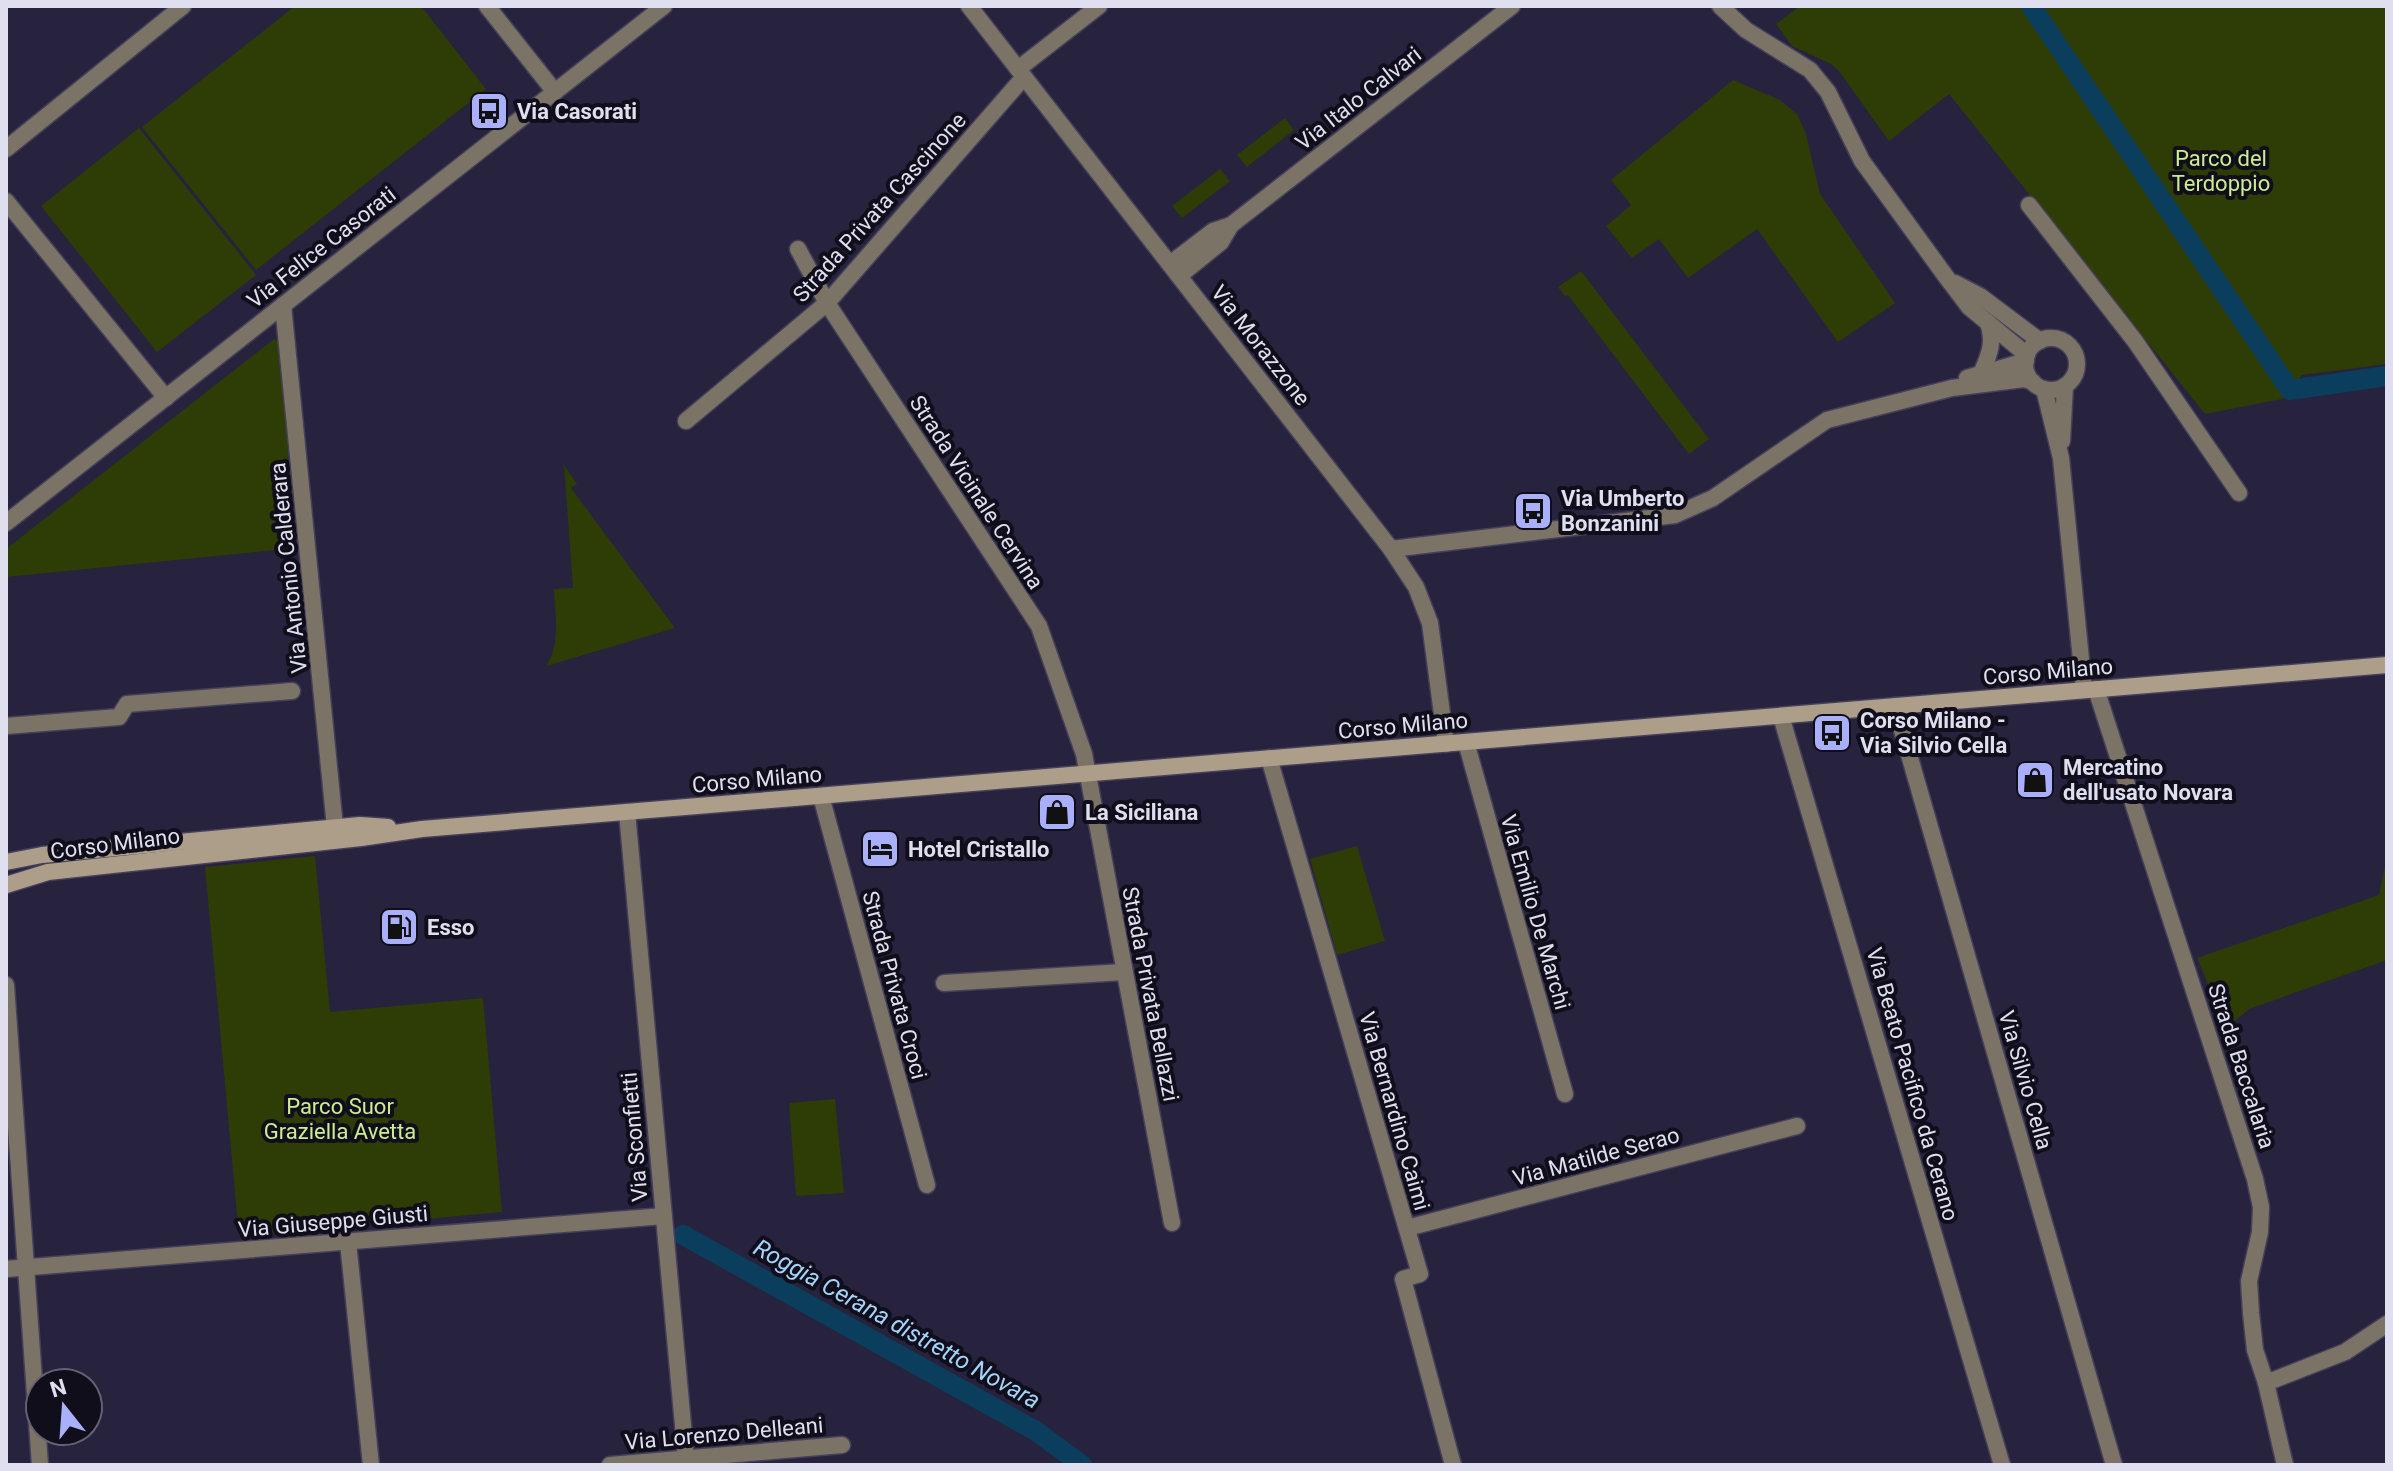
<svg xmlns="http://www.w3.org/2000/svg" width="2393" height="1471" viewBox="0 0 2393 1471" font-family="Roboto,sans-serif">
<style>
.green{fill:#2e3d05}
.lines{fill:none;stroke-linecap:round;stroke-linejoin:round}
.canal{stroke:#0b3e5d;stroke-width:20}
.minor-casing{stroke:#45405a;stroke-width:19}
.tertiary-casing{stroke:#45405a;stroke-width:19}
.secondary-casing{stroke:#45405a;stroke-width:19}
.minor{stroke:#7c7367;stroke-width:16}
.tertiary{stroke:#7c7367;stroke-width:16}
.secondary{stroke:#ad9e8a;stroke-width:16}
.labels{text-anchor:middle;stroke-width:8;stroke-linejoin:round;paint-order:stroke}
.street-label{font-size:22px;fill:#e0dff0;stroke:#100e1a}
.poi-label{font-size:22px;font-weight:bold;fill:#e0dff0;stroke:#100e1a;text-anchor:start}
.park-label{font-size:22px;fill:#cded91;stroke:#100e1a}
.water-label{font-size:24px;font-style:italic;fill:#a3d4fb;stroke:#100e1a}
</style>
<rect width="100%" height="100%" fill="#27223d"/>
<g class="green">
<polygon points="295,6 421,6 486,89 256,270 142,127"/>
<polygon points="1800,6 2387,6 2387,364 2302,375 2282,399 2205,414 1949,94 1889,141 1839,71 1831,64 1792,46 1776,24"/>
<polygon points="1733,80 1780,100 1797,114 1806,134 1820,194 1895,303 1838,342 1757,229 1688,278 1659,239 1632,258 1606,226 1631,205 1611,180"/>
<polygon points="1285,118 1294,130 1247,167 1237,155"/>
<polygon points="139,128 256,275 157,352 41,206"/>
<polygon points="1220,169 1230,181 1182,218 1172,206"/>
<polygon points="1581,271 1709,439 1689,454 1568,295 1565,296 1558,287"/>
<polygon points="274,339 280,342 295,548 6,577 6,549"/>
<path d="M564,465L577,484L571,488L675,628L546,666C561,643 555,616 554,589L573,588Z"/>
<polygon points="1357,846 1385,941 1337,955 1310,859"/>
<polygon points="315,856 330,1012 483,998 502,1212 239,1236 205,867"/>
<polygon points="2387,856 2387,960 2249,1009 2236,1020 2231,1038 2197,958 2379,895"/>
<polygon points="835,1099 844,1193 796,1196 789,1103"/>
</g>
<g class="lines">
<g class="canal">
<polyline points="2031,6 2290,390 2387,376"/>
<polyline points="683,1235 1036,1431 1082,1465"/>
</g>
<g class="minor-casing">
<g id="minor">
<polyline points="487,6 555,92"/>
<polyline points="969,6 1391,549 1416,587 1430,623 1446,744"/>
<polyline points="1018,69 1099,6"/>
<polyline points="6,149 183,6"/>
<polyline points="6,201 166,398"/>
<polyline points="2029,205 2135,341 2239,493"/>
<polyline points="1231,225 1512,6"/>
<polyline points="798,249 827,303 1039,626 1084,754 1172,1223"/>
<polyline points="1170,264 1213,231 1231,225 1221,242 1179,276"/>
<polyline points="283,305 335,827"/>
<path d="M1981,374C1989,355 1995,343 1988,323"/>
<polyline points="1967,378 2026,361"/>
<polyline points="686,421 827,303 1024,77"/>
<polyline points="6,523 664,6"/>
<polyline points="1391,549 1675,515 1713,498 1827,420 1952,388 2024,379 2033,382"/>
<polyline points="2096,689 2255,1179 2261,1207 2260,1232 2249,1281 2251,1313 2255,1350 2266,1383 2285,1465"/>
<polyline points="1895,706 2114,1465"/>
<polyline points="1781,716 2002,1465"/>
<polyline points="6,726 119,717 127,704 292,691"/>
<polyline points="1466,742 1565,1094"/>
<polyline points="1269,758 1420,1274 1403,1279 1453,1465"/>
<polyline points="821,796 927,1185"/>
<polyline points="627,812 686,1458"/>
<polyline points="944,983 1124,972"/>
<polyline points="6,985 40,1465"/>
<polyline points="1407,1228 1797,1126"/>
<polyline points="348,1242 371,1465"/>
<polyline points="6,1269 664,1216"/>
<polyline points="2266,1383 2345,1352 2387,1324"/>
<polyline points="610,1465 842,1445"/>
</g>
</g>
<g class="tertiary-casing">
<g id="tertiary">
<polyline points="1720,6 1746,30 1810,70 1828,92 1862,161 1947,278 1969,307 2027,355"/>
<polyline points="1955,283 1980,296 2040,341"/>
<circle cx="2051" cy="364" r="26"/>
<polyline points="2044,389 2061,458 2084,690"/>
<polyline points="2062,441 2065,386"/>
</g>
</g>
<g class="secondary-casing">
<g id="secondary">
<polyline points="6,862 42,855 360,825 388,827"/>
<polyline points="6,885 48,872 361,838 422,829 2387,665"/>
</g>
</g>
<use href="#minor" class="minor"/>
<use href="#tertiary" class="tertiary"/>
<use href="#secondary" class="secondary"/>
</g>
<defs>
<g id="bus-square" transform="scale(2)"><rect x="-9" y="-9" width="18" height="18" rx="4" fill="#aaaffb" stroke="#100e1a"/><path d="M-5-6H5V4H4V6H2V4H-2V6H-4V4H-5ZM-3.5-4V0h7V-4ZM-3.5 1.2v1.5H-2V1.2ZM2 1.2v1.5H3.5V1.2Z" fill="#111"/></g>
<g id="shop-square" transform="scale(2)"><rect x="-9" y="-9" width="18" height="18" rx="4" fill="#aaaffb" stroke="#100e1a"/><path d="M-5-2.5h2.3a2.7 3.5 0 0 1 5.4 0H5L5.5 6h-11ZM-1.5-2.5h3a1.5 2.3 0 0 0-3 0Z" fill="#111"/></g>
<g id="hotel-square" transform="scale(2)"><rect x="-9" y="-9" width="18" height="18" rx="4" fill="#aaaffb" stroke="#100e1a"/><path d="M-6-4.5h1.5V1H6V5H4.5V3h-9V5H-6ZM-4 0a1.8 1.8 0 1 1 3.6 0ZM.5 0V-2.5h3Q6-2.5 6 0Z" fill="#111"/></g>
<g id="fuel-square" transform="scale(2)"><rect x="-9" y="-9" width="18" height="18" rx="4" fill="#aaaffb" stroke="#100e1a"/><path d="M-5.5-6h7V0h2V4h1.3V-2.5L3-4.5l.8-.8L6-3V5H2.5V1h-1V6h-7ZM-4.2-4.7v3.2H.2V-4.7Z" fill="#111"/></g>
</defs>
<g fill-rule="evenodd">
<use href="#bus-square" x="489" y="111"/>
<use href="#bus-square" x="1533" y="511"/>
<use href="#bus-square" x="1832" y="733"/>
<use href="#shop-square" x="2035" y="780"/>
<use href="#shop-square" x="1057" y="812"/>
<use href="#hotel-square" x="880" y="849"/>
<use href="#fuel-square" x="399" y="927"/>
</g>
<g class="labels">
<g class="street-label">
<text transform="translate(1358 98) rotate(-38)" y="8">Via Italo Calvari</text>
<text transform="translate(879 207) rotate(-48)" y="8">Strada Privata Cascinone</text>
<text transform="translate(321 247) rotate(-38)" y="8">Via Felice Casorati</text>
<text transform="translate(1261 345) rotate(52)" y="8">Via Morazzone</text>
<text transform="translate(977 492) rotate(57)" y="8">Strada Vicinale Cervina</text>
<text transform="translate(288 568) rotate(-96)" y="8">Via Antonio Calderara</text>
<text transform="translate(2048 671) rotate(-5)" y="8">Corso Milano</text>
<text transform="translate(1403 725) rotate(-5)" y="8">Corso Milano</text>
<text transform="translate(757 779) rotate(-5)" y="8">Corso Milano</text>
<text transform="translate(115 843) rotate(-7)" y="8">Corso Milano</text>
<text transform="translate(1536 912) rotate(74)" y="8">Via Emilio De Marchi</text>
<text transform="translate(895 985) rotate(75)" y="8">Strada Privata Croci</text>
<text transform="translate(1151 994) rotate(79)" y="8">Strada Privata Bellazzi</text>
<text transform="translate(2242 1066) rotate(72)" y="8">Strada Baccalaria</text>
<text transform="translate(2026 1080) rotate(74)" y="8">Via Silvio Cella</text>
<text transform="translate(1913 1084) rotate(74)" y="8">Via Beato Pacifico da Cerano</text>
<text transform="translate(1395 1111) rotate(74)" y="8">Via Bernardino Caimi</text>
<text transform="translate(634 1137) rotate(-95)" y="8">Via Sconfietti</text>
<text transform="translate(1596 1156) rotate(-15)" y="8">Via Matilde Serao</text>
<text transform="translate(333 1221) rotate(-5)" y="8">Via Giuseppe Giusti</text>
<text transform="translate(724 1433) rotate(-5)" y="8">Via Lorenzo Delleani</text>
</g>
<g class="poi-label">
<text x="517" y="119">Via Casorati</text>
<text x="1561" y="506">Via Umberto<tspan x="1561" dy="25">Bonzanini</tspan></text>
<text x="1860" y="728">Corso Milano -<tspan x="1860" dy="25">Via Silvio Cella</tspan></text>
<text x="2063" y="775">Mercatino<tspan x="2063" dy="25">dell'usato Novara</tspan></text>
<text x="1085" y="820">La Siciliana</text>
<text x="908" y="857">Hotel Cristallo</text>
<text x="427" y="935">Esso</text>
</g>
<g class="park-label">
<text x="2221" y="166">Parco del<tspan x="2221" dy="25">Terdoppio</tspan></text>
<text x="340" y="1114">Parco Suor<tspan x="340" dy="25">Graziella Avetta</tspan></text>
</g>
<g class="water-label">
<text transform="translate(897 1324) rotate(29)" y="8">Roggia Cerana distretto Novara</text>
</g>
</g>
<rect width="2393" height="1471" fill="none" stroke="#e0dff0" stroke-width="16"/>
<g transform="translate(64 1407) rotate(343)"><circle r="38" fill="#100e1a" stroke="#636270" stroke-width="2"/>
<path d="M0-6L14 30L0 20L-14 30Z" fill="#aaaffb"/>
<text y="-12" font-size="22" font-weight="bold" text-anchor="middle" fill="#e0dff0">N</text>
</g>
</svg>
